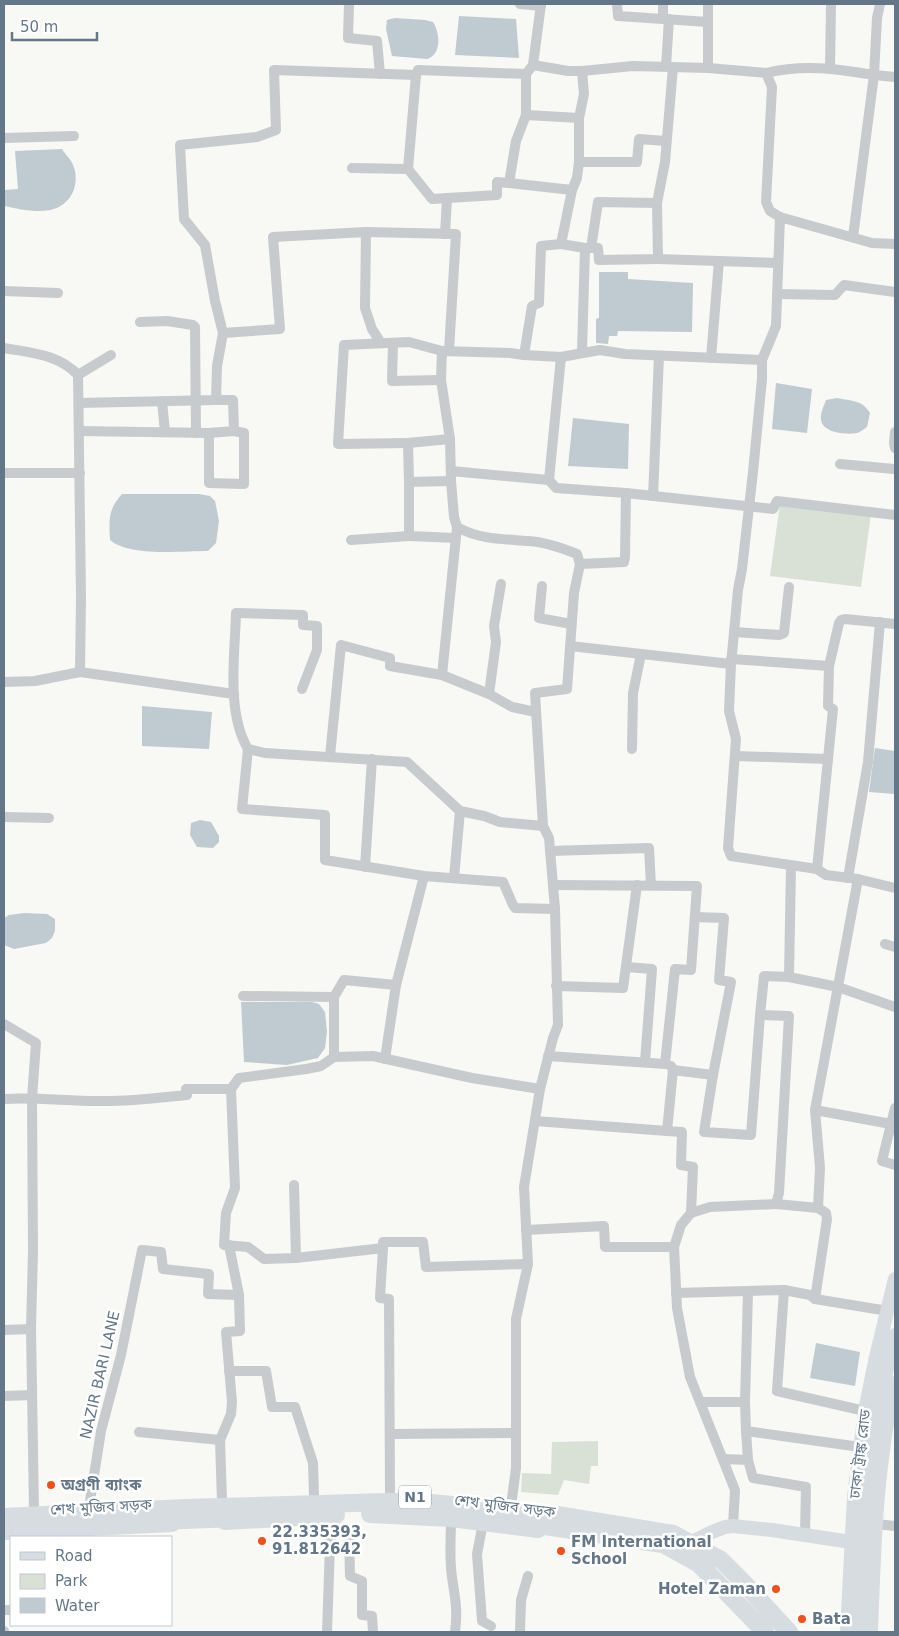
<svg xmlns="http://www.w3.org/2000/svg" width="899" height="1636" viewBox="0 0 899 1636" font-family="'DejaVu Sans','Noto Sans Bengali',sans-serif">
<style>
.green{fill:#d9e0d5}
.water{fill:#c0cbd1}
.lines{fill:none;stroke-linecap:round;stroke-linejoin:round}
.street{stroke:#c7cbce;stroke-width:10}
.secondary{stroke:#d6dce0;stroke-width:14}
.highway{stroke:#d6dce0;stroke-width:18}
.poi-dot{fill:#f2501a;stroke:#fff;stroke-width:2}
.labels{text-anchor:middle;stroke-width:5;stroke-linejoin:round;paint-order:stroke}
.shield{fill:#fff;stroke:#92a0ac;stroke-width:1}
.shield-label{font-size:14px;font-weight:bold;fill:#647788}
.street-label{font-size:15px;fill:#647788;stroke:#fff}
.poi-label{font-size:15px;font-weight:bold;fill:#647788;stroke:#fff;text-anchor:start}
</style>
<rect width="100%" height="100%" fill="#f8f8f4"/>
<g class="green">
<polygon points="780,504 871,514 861,587 770,576"/>
<polygon points="598,1441 598,1466 591,1466 589,1484 564,1480 558,1495 521,1492 522,1473 551,1474 552,1442"/>
</g>
<g class="water">
<polygon points="459,16 516,19 519,58 455,55"/>
<path d="M395,18L425,20L433,22C440,33 442,54 427,59L392,56L386,29L387,20Z"/>
<path d="M62,149C65,154 71,159 73,165C81,184 71,206 50,210C36,213 18,209 4,206V190L18,189L15,151Z"/>
<polygon points="599,272 628,272 628,279 693,283 692,332 618,331 617,336 609,336 608,344 596,343 596,319 599,318"/>
<polygon points="776,383 812,389 807,433 772,429"/>
<path d="M837,398C852,401 862,400 870,413L867,427C864,429 860,432 857,433C846,435 823,433 821,420C820,413 824,406 826,400Z"/>
<polygon points="573,418 629,424 628,469 568,466"/>
<path d="M122,494H199L210,496L215,501L219,521L216,543L208,551C181,551 130,557 110,540C109,520 108,509 122,494Z"/>
<polygon points="142,706 212,712 209,749 142,746"/>
<polygon points="875,748 895,751 895,794 869,792"/>
<polygon points="200,820 211,822 219,836 219,842 213,848 197,847 190,835 191,823"/>
<polygon points="24,913 47,914 55,919 55,931 52,938 46,943 14,949 4,945 4,918 9,915"/>
<polygon points="241,1002 312,1002 319,1004 325,1012 327,1032 325,1048 318,1058 287,1065 244,1062"/>
<polygon points="816,1343 860,1352 855,1386 810,1378"/>
</g>
<g class="lines">
<g class="street">
<polyline points="349,4 348,38 377,41 380,74"/>
<polyline points="520,4 541,6"/>
<polyline points="617,4 618,16 708,22"/>
<polyline points="663,19 663,4"/>
<polyline points="533,65 568,71 582,71 633,66 708,68 766,73 772,87 766,202 770,211 780,217"/>
<polyline points="666,66 669,19"/>
<polyline points="708,68 708,4"/>
<polyline points="830,68 831,4"/>
<path d="M766,73C805,64 836,69 874,75L877,18L880,4"/>
<polyline points="416,75 408,169 432,199 497,195 497,182 509,183 516,141 526,115 526,74 533,65 541,4"/>
<polyline points="526,115 579,118"/>
<polyline points="4,138 74,136"/>
<polyline points="579,162 637,162 639,139 666,141"/>
<polyline points="352,168 408,169"/>
<polyline points="509,183 572,190 577,178 579,162 579,118 584,94 582,71"/>
<polyline points="366,232 456,234 449,351"/>
<polyline points="445,234 447,198"/>
<polyline points="853,237 874,75 895,77"/>
<polyline points="561,244 585,248 582,352"/>
<polyline points="895,244 872,243 780,217 776,326 762,360 762,379 753,472 742,569 738,590 731,664 729,711 736,739 728,848 731,856 817,869 826,875 858,879 895,888"/>
<polyline points="585,248 598,248 599,260 658,259 657,203 665,162 673,67"/>
<polyline points="591,248 598,202 657,203"/>
<polyline points="658,259 778,263"/>
<polyline points="4,291 58,293"/>
<polyline points="777,294 835,295 844,285 895,292"/>
<polyline points="140,322 167,321 193,325 195,327 196,433"/>
<polyline points="223,333 280,329 273,237 366,232 365,308 372,329 381,343"/>
<polyline points="393,343 392,381 441,380"/>
<path d="M4,348C31,353 58,354 78,375L81,598L80,672"/>
<polyline points="524,355 532,306 539,303 541,246 561,244 572,190"/>
<polyline points="711,358 719,261"/>
<polyline points="78,375 111,355"/>
<polyline points="162,401 165,432"/>
<polyline points="79,403 216,400 217,366 223,333 215,301 205,245 184,219 180,145 257,137 276,130 274,70 416,75 418,70 526,74"/>
<polyline points="79,431 209,433 209,483 244,484 244,433 234,431 233,400 216,400"/>
<polyline points="895,432 894,443 895,448"/>
<polyline points="209,433 234,431"/>
<polyline points="408,443 338,444 344,345 409,342 442,351"/>
<polyline points="840,464 894,469"/>
<polyline points="451,471 549,480 561,357"/>
<polyline points="4,473 80,473"/>
<polyline points="549,480 556,488 626,493 625,557 624,562 580,564"/>
<polyline points="451,481 409,482 409,536 456,538"/>
<polyline points="409,482 408,443 450,439"/>
<polyline points="626,493 773,509 777,501 895,515"/>
<polyline points="653,496 659,356"/>
<polyline points="351,540 409,536"/>
<polyline points="542,586 539,618 571,624"/>
<polyline points="734,632 779,635 784,633 789,587"/>
<polyline points="570,646 731,664"/>
<polyline points="731,659 829,666"/>
<polyline points="442,675 489,694 496,642 494,626 501,584"/>
<polyline points="4,682 35,681 80,672 234,694"/>
<path d="M302,689L317,650V626L303,625V615L236,613C235,655 226,712 248,749L265,753L407,762L460,811L484,816L500,822L543,826"/>
<polyline points="489,694 512,707 536,712"/>
<polyline points="248,749 242,809 325,815 325,860 424,876 503,882 513,905 515,908 555,909"/>
<polyline points="632,749 633,693 641,654"/>
<polyline points="330,756 341,645 390,658 390,666 442,675 457,527"/>
<polyline points="735,756 828,759"/>
<polyline points="4,817 49,818"/>
<polyline points="550,851 649,848 651,885"/>
<polyline points="365,867 372,759"/>
<polyline points="817,869 833,709 828,706 829,666 839,623 841,620 845,619 895,624"/>
<polyline points="454,878 460,811"/>
<polyline points="848,878 868,762 880,622"/>
<polyline points="885,944 895,947"/>
<polyline points="626,967 652,969 645,1062"/>
<polyline points="789,977 838,987 895,1007"/>
<polyline points="556,986 623,988 637,885"/>
<polyline points="243,996 334,997 334,1057"/>
<polyline points="334,997 344,980 396,985"/>
<polyline points="4,1024 36,1043 32,1098 33,1251 31,1329 34,1510"/>
<polyline points="548,1056 665,1064 675,969 691,970 697,886 553,885"/>
<polyline points="385,1059 396,985 424,876"/>
<polyline points="673,1070 713,1075 731,982 719,980 724,918 695,917"/>
<polyline points="713,1075 704,1132 751,1135 760,1015"/>
<polyline points="231,1089 235,1188 226,1213 224,1245 248,1247 264,1259 296,1258 294,1185"/>
<path d="M4,1099C35,1097 66,1101 97,1101C127,1102 157,1098 187,1095L186,1089H231L239,1078L306,1069L321,1066L334,1057L373,1056L472,1078L540,1089"/>
<polyline points="895,1108 882,1161 895,1165"/>
<polyline points="815,1110 891,1124"/>
<polyline points="535,1121 667,1131 673,1070 671,1066"/>
<polyline points="667,1131 682,1132 681,1165 693,1167 691,1213"/>
<polyline points="776,1204 818,1208 820,1168 815,1110 858,879"/>
<polyline points="818,1208 826,1213 827,1219 815,1299 810,1295 784,1290 777,1391 865,1411"/>
<polyline points="526,1230 604,1226 605,1247 674,1247"/>
<polyline points="383,1248 383,1242 423,1242 426,1267 528,1264"/>
<polyline points="296,1258 383,1248 380,1298 389,1299 390,1495"/>
<polyline points="676,1293 784,1290"/>
<polyline points="815,1299 888,1311"/>
<polyline points="4,1330 31,1329"/>
<polyline points="229,1371 266,1371 272,1407 295,1407 313,1463 314,1496"/>
<polyline points="4,1396 32,1395"/>
<polyline points="700,1402 745,1402 746,1431 860,1447"/>
<polyline points="745,1402 748,1291"/>
<polyline points="746,1431 748,1460"/>
<polyline points="139,1432 220,1440"/>
<polyline points="390,1434 516,1433"/>
<polyline points="723,1459 748,1460 753,1478 806,1487 805,1535"/>
<polyline points="222,1501 220,1440 231,1414 232,1402 226,1332 240,1331 239,1295 229,1245"/>
<path d="M511,1506L516,1468V1319L528,1264L524,1187L540,1089L553,1038L558,1025L555,909L549,838L543,826L535,693L567,689L574,593L580,564L577,554C562,548 545,542 529,541C504,539 480,540 457,527L454,517L451,481L450,439L441,380L442,351L510,353L524,355L561,357L600,350L625,354L762,360"/>
<polyline points="89,1507 101,1431 121,1355 142,1250 161,1252 163,1269 209,1274 208,1294 239,1295"/>
<path d="M451,1518C451,1537 449,1558 452,1577C455,1598 458,1610 455,1632"/>
<polyline points="483,1523 477,1554 482,1621 491,1626"/>
<polyline points="875,1524 895,1526"/>
<polyline points="733,1526 735,1490 690,1377 677,1308 674,1247 681,1225 691,1213 710,1207 776,1204 779,1193 789,1016 760,1015 764,976 789,977 791,866"/>
<polyline points="349,1535 350,1576 362,1581 362,1615 372,1616 373,1632"/>
<polyline points="4,1610 11,1610"/>
<polyline points="4,1631 4,1632"/>
<polyline points="327,1632 331,1516"/>
<polyline points="520,1632 521,1600 528,1576"/>
</g>
<g class="secondary">
<polyline points="696,1540 712,1532 725,1527 733,1526 772,1530 851,1542"/>
<polyline points="847,1632 854,1497 865,1411 875,1361 895,1279"/>
<path d="M859,1632C861,1572 862,1510 870,1450C876,1411 886,1373 895,1335"/>
<path d="M871,1632C874,1549 876,1465 895,1383"/>
</g>
<g class="highway">
<polyline points="370,1514 451,1518 538,1529"/>
<polyline points="4,1517 185,1508 386,1502 421,1502 557,1515 673,1534 721,1560 742,1581 789,1632"/>
<polyline points="159,1521 236,1518"/>
<polyline points="225,1521 336,1515"/>
<polyline points="526,1523 617,1537"/>
<polyline points="4,1531 172,1523"/>
<polyline points="642,1541 663,1544 699,1564 765,1632"/>
</g>
</g>
<g class="poi-dot">
<circle cx="51" cy="1485" r="5"/>
<circle cx="262" cy="1541" r="5"/>
<circle cx="561" cy="1551" r="5"/>
<circle cx="776" cy="1589" r="5"/>
<circle cx="802" cy="1619" r="5"/>
</g>
<g class="labels">
<rect class="shield" x="399" y="1485.5" width="32" height="23" rx="4"/>
<g class="shield-label">
<text x="415" y="1502">N1</text>
</g>
<g class="street-label">
<text transform="translate(100 1375) rotate(-77)" y="5">NAZIR BARI LANE</text>
<text transform="translate(860 1454) rotate(-83)" y="5">ঢাকা ট্রাঙ্ক রোড</text>
<text transform="translate(505 1506) rotate(7)" y="5">শেখ মুজিব সড়ক</text>
<text transform="translate(101 1507) rotate(-3)" y="5">শেখ মুজিব সড়ক</text>
</g>
<g class="poi-label">
<text x="61" y="1490">অগ্রণী ব্যাংক</text>
<text x="272" y="1537">22.335393,<tspan x="272" dy="17">91.812642</tspan></text>
<text x="571" y="1547">FM International<tspan x="571" dy="17">School</tspan></text>
<text x="766" y="1594" text-anchor="end">Hotel Zaman</text>
<text x="812" y="1624">Bata</text>
</g>
</g>
<rect width="899" height="1636" fill="none" stroke="#647788" stroke-width="10"/>
<rect x="10" y="1536" width="162" height="90" fill="#ffffff" stroke="#c1c9cf"/>
<rect x="20" y="1552" width="25" height="8" fill="#d6dce0" stroke="#c1c9cf"/>
<text x="55" y="1561" font-size="15" fill="#647788">Road</text>
<rect x="20" y="1574" width="25" height="15" fill="#d9e0d5" stroke="#c1c9cf"/>
<text x="55" y="1586" font-size="15" fill="#647788">Park</text>
<rect x="20" y="1598" width="25" height="15" fill="#c0cbd1" stroke="#c1c9cf"/>
<text x="55" y="1611" font-size="15" fill="#647788">Water</text>
<path d="M12 32v8h85v-8" fill="none" stroke="#647788" stroke-width="2.5"/>
<text x="20" y="32" font-size="15" fill="#647788" stroke="#ffffff" stroke-width="4" paint-order="stroke">50 m</text>
</svg>
